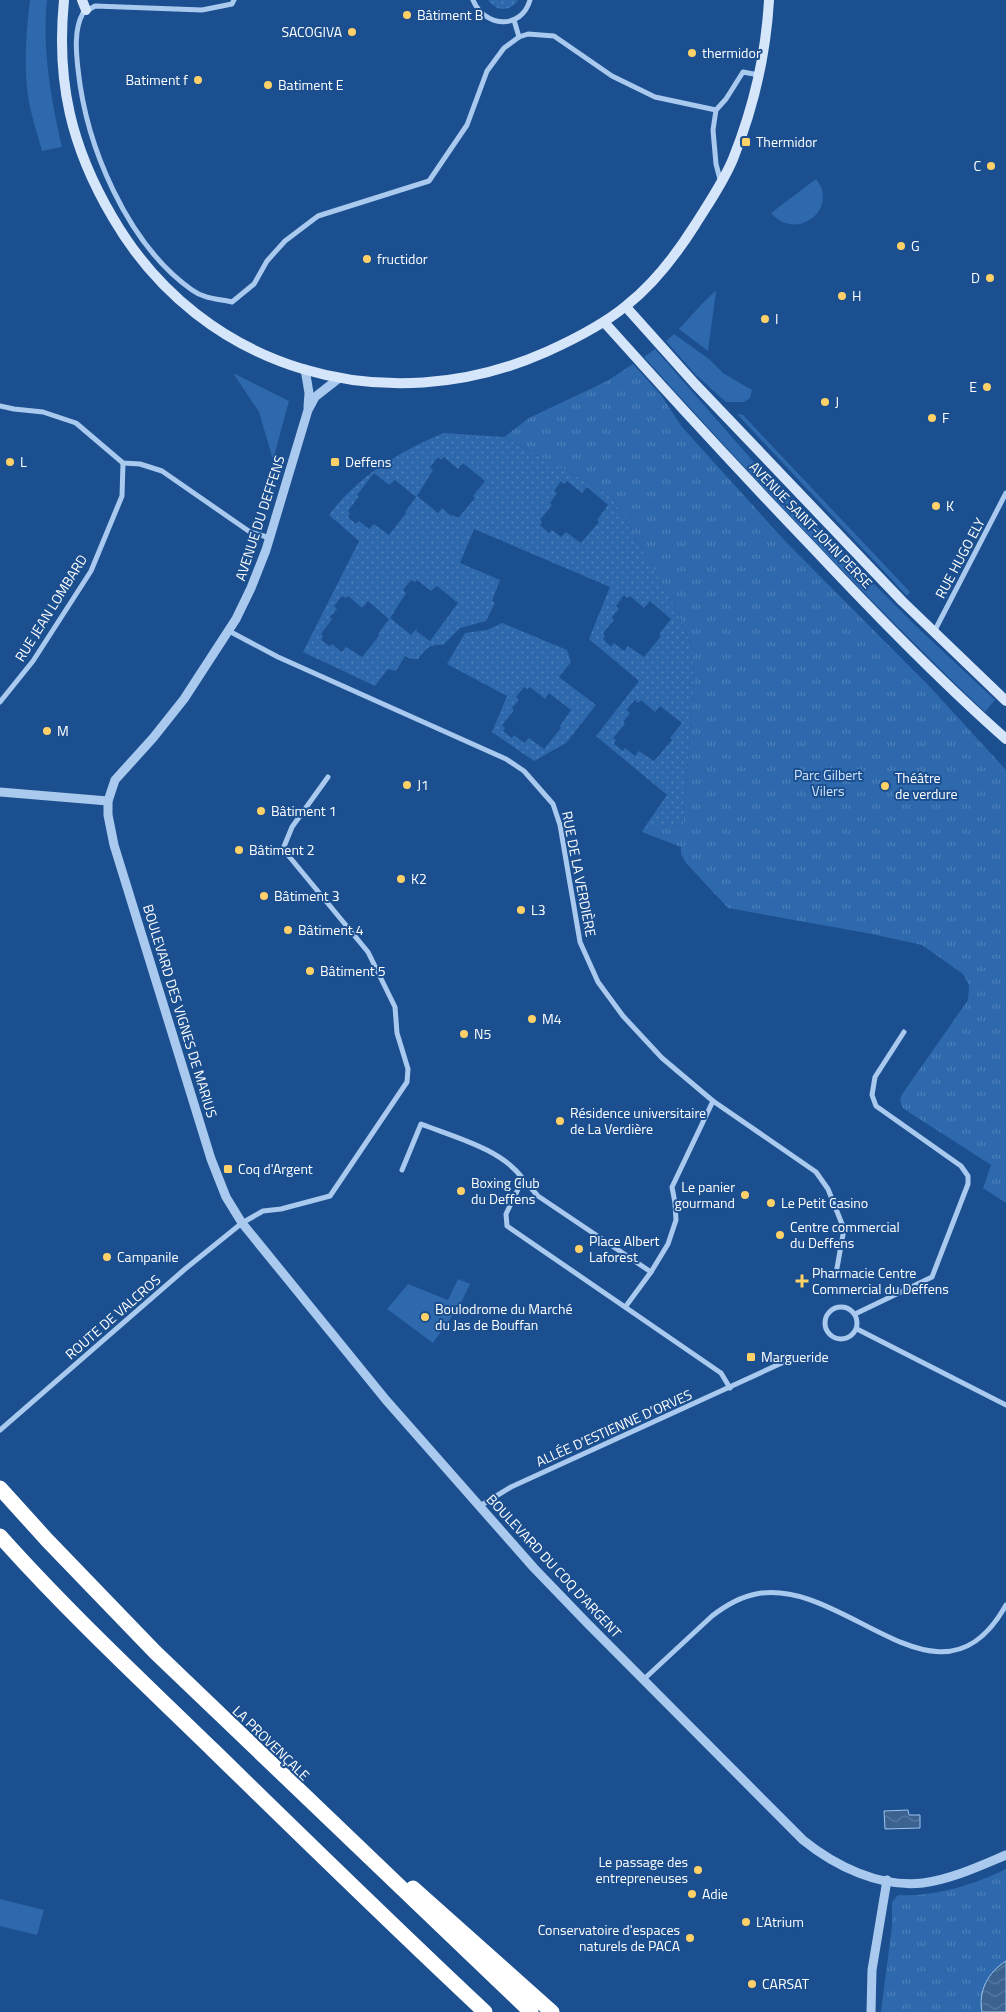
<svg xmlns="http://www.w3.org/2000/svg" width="1006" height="2012" viewBox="0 0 1006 2012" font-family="'Titillium Web',sans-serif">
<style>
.grass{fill:#2e69ad}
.park{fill:url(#park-tufts)}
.garden{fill:url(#garden-dots);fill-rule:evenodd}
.water{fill:url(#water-waves);stroke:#9cc4f0}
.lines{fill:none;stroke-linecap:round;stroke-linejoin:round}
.minor{stroke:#a9c9ee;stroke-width:5}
.tertiary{stroke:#a9c9ee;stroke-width:9}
.secondary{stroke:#d6e6fa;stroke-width:10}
.motorway{stroke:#fff;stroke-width:15}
.poi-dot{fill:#ffd166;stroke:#1b4f8f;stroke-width:2}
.labels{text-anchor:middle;stroke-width:4;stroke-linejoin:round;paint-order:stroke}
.poi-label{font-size:14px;fill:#fff;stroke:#1b4f8f;text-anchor:start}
.street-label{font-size:14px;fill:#fff;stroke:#1b4f8f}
.park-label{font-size:14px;fill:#cfe3fa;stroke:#1b4f8f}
</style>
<defs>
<pattern id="park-tufts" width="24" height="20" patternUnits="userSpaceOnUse" patternTransform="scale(1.25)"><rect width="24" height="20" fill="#2e69ad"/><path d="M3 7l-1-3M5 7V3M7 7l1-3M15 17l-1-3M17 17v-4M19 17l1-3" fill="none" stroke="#4d80b9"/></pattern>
<pattern id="garden-dots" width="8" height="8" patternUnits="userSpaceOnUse" patternTransform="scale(1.25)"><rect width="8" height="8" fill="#2e69ad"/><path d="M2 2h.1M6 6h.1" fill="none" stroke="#4d80b9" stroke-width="1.8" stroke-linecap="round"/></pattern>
<pattern id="water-waves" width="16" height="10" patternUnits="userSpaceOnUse" patternTransform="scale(1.25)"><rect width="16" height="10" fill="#3c6290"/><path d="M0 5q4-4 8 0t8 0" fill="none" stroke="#597aa1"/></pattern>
</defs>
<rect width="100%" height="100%" fill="#1b4f8f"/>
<g class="grass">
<path d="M30,0H47C42,50 51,99 62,147L42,151C38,135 32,119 29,102C23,69 26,33 30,0Z"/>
<path d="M816,179C840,208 797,243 771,213Z"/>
<path d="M716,291L708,351L679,329C685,323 711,293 716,291Z"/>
<polygon points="674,334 709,359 723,373 752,390 750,398 744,402 726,402 695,374 666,341"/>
<path d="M655,349L765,475L915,625L995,700L985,712C866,599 754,479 644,357Z"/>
<polygon points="233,373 289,401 273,460 259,412"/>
<polygon points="737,414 743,415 910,592 907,596"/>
<polygon points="458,1279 470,1284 460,1305 433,1343 387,1309 408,1284 448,1300"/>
<polygon points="0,1899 44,1910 37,1935 0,1926"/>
</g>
<g class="park">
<path d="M633,364L661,395L682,427L786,542L931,688L1006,770V1203L983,1188L991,1165L904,1109C900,1104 899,1098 903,1093L968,1000L969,985L963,974L922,945L872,934L728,908L686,863L681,854V847L642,832L644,828L683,825L694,681L692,647L678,612L611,495L504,437L529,418L607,381Z"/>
<path d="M1006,1869V2012H881L892,1926V1902L898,1895C935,1897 973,1885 1006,1869Z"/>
</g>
<g class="garden">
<path d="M488,0H518C510,13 496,11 488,0Z"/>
<path d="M444,433L504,437L611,495L678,612L692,647L694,681L683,825L644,828L667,795L596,736L639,681L589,639L610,587L474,529L460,563L500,580L492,601L495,603L486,621L460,628L443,645C429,644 426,649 418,659H411L405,656L396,671L388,669L375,686L303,652L359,541L329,515C358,476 400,451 444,433ZM438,457L441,460L444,457L458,469L463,463L485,481L473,496L475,498L458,518L453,515L451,516L442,508L438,513L417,496L433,470L430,467ZM374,473L389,485L395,480L416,497L405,512L406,513L389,535L374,524L369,529L359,521L356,524L348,517L350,513L348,511L359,496L357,495ZM561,481L564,484L567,481L582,493L587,487L608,505L597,520L599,522L581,543L566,532L561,537L552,530L549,533L540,525L542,522L540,520L552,505L550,503L557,493L554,491ZM411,580L415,582L417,580L431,591L437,586L458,603L430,641L416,631L418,627L411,635L390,618L406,593L403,590ZM624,595L627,598L630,596L644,608L650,601L671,619L659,634L661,636L644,657L628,646L624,651L614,643L611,647L603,639L605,636L603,633L614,620L612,617L619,609L616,606ZM342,596L346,598L348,596L362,608L368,601L389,619L378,634L379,636L362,657L346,647L342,652L332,644L329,646L321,640L323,636L321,634L332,619L330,617L337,609L334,606ZM635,700L638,703L641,700L655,712L660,706L682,723L670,738L672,740L654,761L639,751L635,756L625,748L623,751L614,744L616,740L613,738L625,724L623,722L630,713L626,710Z"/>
<path d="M502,623L567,650L571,662L559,677L596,705L566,743L534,761L492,732L507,696L447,664L465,633L487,630ZM524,687L527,689L530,687L545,699L549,693L571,710L560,726L561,728L544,749L529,738L524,743L514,735L512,738L503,731L505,728L502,725L514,710L512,708L519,700L516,697Z"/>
</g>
<g class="water">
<polygon points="908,1810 909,1815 920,1815 920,1828 885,1829 884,1811"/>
<path d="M1006,1961V2012H982C978,1991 988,1972 1006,1961Z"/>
</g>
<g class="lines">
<g class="minor">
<path d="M234,0L232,4L202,10L95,6L83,13C74,29 76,51 78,69C86,146 127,244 192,290C204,299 219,299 232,302L254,284L267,261L285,241L318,216L429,181L467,125L487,71L504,48L519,37L528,34L554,36L612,76L655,97L716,110"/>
<path d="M473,0C484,27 521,31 530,0"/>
<polyline points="514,20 519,37"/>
<polyline points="721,183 716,164 713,130 716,110 726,99 743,72 759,75"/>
<polyline points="0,406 14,409 43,412 76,423 123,463 140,464 162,471 250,532 270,538"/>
<polyline points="229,631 278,657 506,759 524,771 553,804 560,825 580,942 598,982 623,1016 662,1058 713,1101 816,1172 828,1189 844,1229 837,1268"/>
<polyline points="934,632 1006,493"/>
<polyline points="0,702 33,661 91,571 122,496 123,463"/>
<path d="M402,1170L421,1124C454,1137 502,1149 523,1179"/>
<polyline points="651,1272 668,1244 676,1220 675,1203 672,1187 713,1101"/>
<polyline points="626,1306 651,1272 538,1196 523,1179 506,1214 507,1226 721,1373 730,1388"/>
<circle cx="841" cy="1323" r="16"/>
<polyline points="855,1314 932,1277 968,1184 968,1176 961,1166 876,1106 872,1095 875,1077 904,1032"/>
<polyline points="857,1329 1006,1405"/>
<polyline points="0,1430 185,1269 242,1223 263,1211 281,1209 330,1196 407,1082 408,1069 397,1033 395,1007 368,952 283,849 292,827 328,777"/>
<polyline points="480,1506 511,1487 784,1362"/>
<path d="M643,1680L712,1616C725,1606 740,1597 756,1594C845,1576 940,1724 1006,1605"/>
</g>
<g class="tertiary">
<polyline points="305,369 309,393 308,407"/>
<path d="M338,379L315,397L308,410L266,550L251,588L236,619L184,699L153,738L115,780L108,801V815L114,845L211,1159L226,1197L242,1223L386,1400L534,1568L587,1623L803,1840C835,1866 880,1888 923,1883C952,1879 980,1866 1006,1855"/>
<polyline points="0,792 108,801"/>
<polyline points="871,2012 872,1970 887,1880"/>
</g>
<g class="secondary">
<path d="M64,0C56,82 71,147 113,218C202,371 386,423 546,352C575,339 603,325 627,305C655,283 676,255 695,225C708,204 723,183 733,159C753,109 766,54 769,0"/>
<polyline points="82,0 86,10"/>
<polyline points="626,307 695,384 902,601 1006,701"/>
<path d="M604,322C673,399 743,475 815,550C876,615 939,680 1006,739"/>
</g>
<g class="motorway">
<polyline points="0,1488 47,1540 155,1652 531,2012"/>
<path d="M0,1536C67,1611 141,1680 213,1750C303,1838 393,1926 485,2012"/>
<polyline points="413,1888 552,2012"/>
</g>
</g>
<g class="poi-dot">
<circle cx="407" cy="15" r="5"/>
<circle cx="352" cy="32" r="5"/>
<circle cx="692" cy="53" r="5"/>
<circle cx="198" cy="80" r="5"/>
<circle cx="268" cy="85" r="5"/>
<rect x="741" y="137" width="10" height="10" rx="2.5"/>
<circle cx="991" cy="166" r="5"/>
<circle cx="901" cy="246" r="5"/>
<circle cx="367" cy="259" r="5"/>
<circle cx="990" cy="278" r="5"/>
<circle cx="842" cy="296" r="5"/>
<circle cx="765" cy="319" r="5"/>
<circle cx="987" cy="387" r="5"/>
<circle cx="825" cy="402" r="5"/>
<circle cx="932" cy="418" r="5"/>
<circle cx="10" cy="462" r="5"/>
<rect x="330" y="457" width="10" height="10" rx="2.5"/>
<circle cx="936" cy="506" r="5"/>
<circle cx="47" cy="731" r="5"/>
<circle cx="407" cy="785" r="5"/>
<circle cx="885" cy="786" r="5"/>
<circle cx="261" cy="811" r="5"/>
<circle cx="239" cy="850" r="5"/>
<circle cx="401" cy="879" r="5"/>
<circle cx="264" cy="896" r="5"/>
<circle cx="521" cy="910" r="5"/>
<circle cx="288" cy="930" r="5"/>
<circle cx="310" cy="971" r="5"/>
<circle cx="532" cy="1019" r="5"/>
<circle cx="464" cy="1034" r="5"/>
<circle cx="560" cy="1121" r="5"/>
<rect x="223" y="1164" width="10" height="10" rx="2.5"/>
<circle cx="461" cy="1191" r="5"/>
<circle cx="745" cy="1195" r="5"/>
<circle cx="771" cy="1203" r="5"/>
<circle cx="780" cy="1235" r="5"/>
<circle cx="579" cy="1249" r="5"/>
<circle cx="107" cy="1257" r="5"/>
<path d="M799.5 1273.5h5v5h5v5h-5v5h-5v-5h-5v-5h5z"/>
<circle cx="425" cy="1317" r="5"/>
<rect x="746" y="1352" width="10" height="10" rx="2.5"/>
<circle cx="698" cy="1870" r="5"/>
<circle cx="692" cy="1894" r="5"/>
<circle cx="746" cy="1922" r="5"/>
<circle cx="690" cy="1938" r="5"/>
<circle cx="752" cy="1984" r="5"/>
</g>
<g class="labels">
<g class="poi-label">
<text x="417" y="20">Bâtiment B</text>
<text x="342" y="37" text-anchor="end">SACOGIVA</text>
<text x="702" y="58">thermidor</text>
<text x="188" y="85" text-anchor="end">Batiment f</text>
<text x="278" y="90">Batiment E</text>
<text x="756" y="147">Thermidor</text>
<text x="981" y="171" text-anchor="end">C</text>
<text x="911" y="251">G</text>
<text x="377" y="264">fructidor</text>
<text x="980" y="283" text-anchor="end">D</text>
<text x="852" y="301">H</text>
<text x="775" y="324">I</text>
<text x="977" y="392" text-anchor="end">E</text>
<text x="835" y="407">J</text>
<text x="942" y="423">F</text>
<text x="20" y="467">L</text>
<text x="345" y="467">Deffens</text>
<text x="946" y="511">K</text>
<text x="57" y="736">M</text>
<text x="895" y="783">Théâtre<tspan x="895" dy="16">de verdure</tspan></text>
<text x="417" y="790">J1</text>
<text x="271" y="816">Bâtiment 1</text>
<text x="249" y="855">Bâtiment 2</text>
<text x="411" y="884">K2</text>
<text x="274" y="901">Bâtiment 3</text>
<text x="531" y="915">L3</text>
<text x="298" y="935">Bâtiment 4</text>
<text x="320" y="976">Bâtiment 5</text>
<text x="542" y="1024">M4</text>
<text x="474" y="1039">N5</text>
<text x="570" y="1118">Résidence universitaire<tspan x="570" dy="16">de La Verdière</tspan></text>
<text x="238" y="1174">Coq d'Argent</text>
<text x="471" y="1188">Boxing Club<tspan x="471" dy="16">du Deffens</tspan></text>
<text x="735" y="1192" text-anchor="end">Le panier<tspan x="735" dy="16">gourmand</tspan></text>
<text x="781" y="1208">Le Petit Casino</text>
<text x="790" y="1232">Centre commercial<tspan x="790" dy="16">du Deffens</tspan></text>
<text x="589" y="1246">Place Albert<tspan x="589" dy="16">Laforest</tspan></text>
<text x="117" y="1262">Campanile</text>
<text x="812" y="1278">Pharmacie Centre<tspan x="812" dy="16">Commercial du Deffens</tspan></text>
<text x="435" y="1314">Boulodrome du Marché<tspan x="435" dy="16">du Jas de Bouffan</tspan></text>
<text x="761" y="1362">Margueride</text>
<text x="688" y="1867" text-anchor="end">Le passage des<tspan x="688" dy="16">entrepreneuses</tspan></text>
<text x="702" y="1899">Adie</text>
<text x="756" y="1927">L'Atrium</text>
<text x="680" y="1935" text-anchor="end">Conservatoire d'espaces<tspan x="680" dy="16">naturels de PACA</tspan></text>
<text x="762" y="1989">CARSAT</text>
</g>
<g class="street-label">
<text transform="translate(260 518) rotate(-72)" y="5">AVENUE DU DEFFENS</text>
<text transform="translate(811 525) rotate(46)" y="5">AVENUE SAINT-JOHN PERSE</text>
<text transform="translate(960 558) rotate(-62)" y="5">RUE HUGO ELY</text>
<text transform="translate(51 608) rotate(-58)" y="5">RUE JEAN LOMBARD</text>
<text transform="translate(579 874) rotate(79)" y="5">RUE DE LA VERDIÈRE</text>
<text transform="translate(180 1011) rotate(73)" y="5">BOULEVARD DES VIGNES DE MARIUS</text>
<text transform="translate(113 1317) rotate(-41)" y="5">ROUTE DE VALCROS</text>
<text transform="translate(614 1428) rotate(-24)" y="5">ALLÉE D’ESTIENNE D’ORVES</text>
<text transform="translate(554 1566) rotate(47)" y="5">BOULEVARD DU COQ D'ARGENT</text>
<text transform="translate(271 1743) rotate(44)" y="5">LA PROVENÇALE</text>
</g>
<g class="park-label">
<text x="828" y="780">Parc Gilbert<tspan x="828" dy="16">Vilers</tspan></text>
</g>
</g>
</svg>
